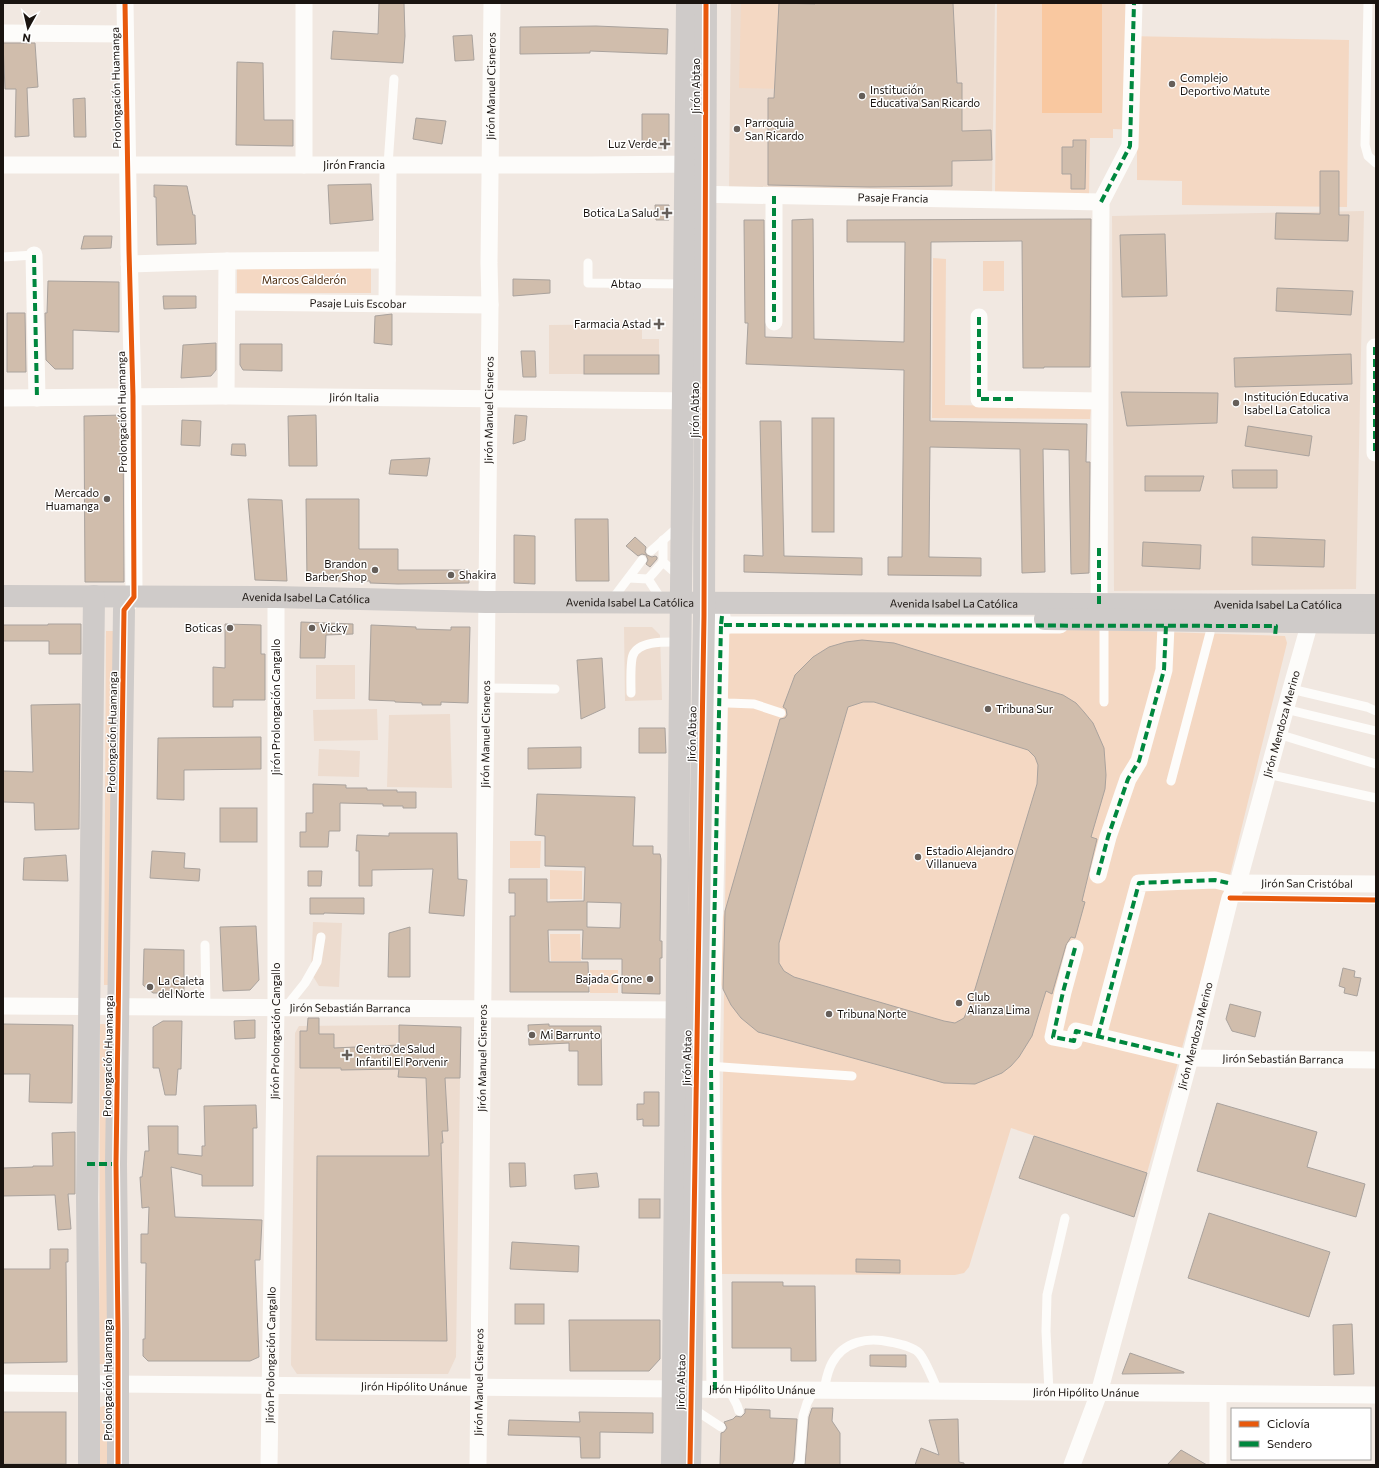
<svg xmlns="http://www.w3.org/2000/svg" width="1379" height="1468" viewBox="0 0 1379 1468" font-family="Commissioner,sans-serif">
<style>
.built{fill:#eddccf}
.green{fill:#f4d8c3}
.water{fill:#f9c8a0}
.building{fill:#d0bdac;stroke:#a9a29d;fill-rule:evenodd}
.lines{fill:none;stroke-linecap:round;stroke-linejoin:round}
.lane{stroke:#fdfcfa;stroke-width:9}
.street{stroke:#fdfcfa;stroke-width:17}
.secondary{stroke:#cfcbc9;stroke-width:22}
.quiet{stroke:#00873e;stroke-width:4;stroke-dasharray:8 4;stroke-linecap:butt}
.cycleway-casing{stroke:#fff;stroke-width:8}
.cycleway{stroke:#e8590c;stroke-width:5}
.poi-dot{fill:#655e59;stroke:#fff;stroke-width:1.5}
.labels{text-anchor:middle;stroke-width:3;stroke-linejoin:round;paint-order:stroke}
.poi-label{font-size:11px;fill:#1a1410;stroke:#fff;text-anchor:start}
.street-label{font-size:11px;fill:#1a1410;stroke:#fff}
.park-label{font-size:11px;fill:#4d2c0f;stroke:#fff}
</style>
<rect width="100%" height="100%" fill="#f1e8e1"/>
<g class="built">
<polygon points="731,3 995,3 992,192 729,189"/>
<polygon points="1364,211 1356,589 1114,591 1112,216"/>
<polygon points="642,324 642,339 659,339 659,374 549,374 549,325"/>
<polygon points="624,627 652,627 660,635 662,700 625,701"/>
<rect x="316" y="665" width="39" height="34"/>
<polygon points="377,709 378,740 314,741 313,710"/>
<polygon points="450,714 452,788 387,787 389,715"/>
<polygon points="319,749 360,751 359,777 318,776"/>
<polygon points="313,922 342,923 339,987 319,986 311,973"/>
<polygon points="399,1025 399,1077 460,1078 456,1357 448,1374 297,1374 291,1365 295,1033 299,1026"/>
</g>
<g class="green">
<polygon points="779,3 775,76 793,89 739,88 741,4"/>
<polygon points="997,3 1126,3 1125,36 1349,40 1347,207 1182,205 1182,181 1137,180 1137,130 1113,129 1113,138 1090,138 1089,195 995,193"/>
<polygon points="933,258 946,259 945,405 1091,407 1090,419 932,418"/>
<rect x="983" y="261" width="21" height="30"/>
<polygon points="237,267 371,268 371,293 237,293"/>
<polygon points="739,627 1104,630 1285,636 1287,643 1228,883 1147,1173 1011,1128 969,1267 964,1273 955,1275 721,1274 724,992 720,982 722,921 725,909 728,703 727,636"/>
<polygon points="106,631 120,631 118,985 104,985"/>
<polygon points="510,841 541,841 540,868 510,868"/>
<polygon points="550,870 582,871 582,899 550,899"/>
<polygon points="550,934 580,934 581,961 551,961"/>
<rect x="590" y="970" width="28" height="23"/>
<polygon points="100,1024 117,1024 116,1364 99,1364"/>
<polygon points="106,1405 116,1407 113,1465 97,1465 98,1408"/>
</g>
<rect class="water" x="1042" y="3" width="60" height="110"/>
<g class="building">
<polygon points="379,3 404,3 405,36 403,63 331,59 333,31 378,34"/>
<polygon points="779,3 815,4 815,3 953,3 957,83 962,83 962,131 991,130 992,160 952,161 952,186 870,187 768,185 768,98 774,98"/>
<polygon points="596,26 668,29 667,54 590,51 590,53 520,54 520,27"/>
<polygon points="472,35 474,60 455,61 453,36"/>
<polygon points="3,43 35,43 38,87 27,88 29,136 15,137 16,89 5,89"/>
<polygon points="237,62 263,63 264,120 293,120 293,146 236,145"/>
<polygon points="85,98 86,137 74,137 73,99"/>
<polygon points="642,114 669,114 669,142 663,148 642,148"/>
<polygon points="416,118 446,121 442,144 413,139"/>
<polygon points="1073,140 1086,140 1085,189 1071,189 1071,174 1062,174 1062,147 1073,147"/>
<polygon points="1320,171 1339,171 1339,215 1349,215 1348,241 1275,239 1276,213 1320,214"/>
<polygon points="371,184 373,220 330,224 328,185"/>
<polygon points="154,185 187,186 193,215 195,215 196,244 157,245 156,197 154,197"/>
<polygon points="655,205 669,205 669,220 656,220"/>
<polygon points="813,219 814,339 904,342 905,242 847,242 847,220 1091,219 1090,367 1044,367 1044,368 1023,368 1022,241 931,242 930,421 1087,424 1086,462 1090,462 1089,573 1071,574 1069,450 1043,449 1045,572 1022,573 1020,449 930,447 929,557 981,558 981,576 888,575 888,557 902,557 904,370 746,364 748,323 745,323 744,220 764,220 765,337 792,338 792,220"/>
<polygon points="1165,234 1167,296 1122,297 1120,235"/>
<polygon points="84,236 112,236 111,248 81,249"/>
<polygon points="513,279 550,280 550,293 513,296"/>
<polygon points="48,281 119,282 119,332 73,330 73,369 55,369 46,360 45,313 47,313"/>
<polygon points="1277,288 1353,291 1351,315 1276,311"/>
<polygon points="163,296 196,296 196,308 164,309"/>
<polygon points="7,313 25,313 26,372 7,372"/>
<polygon points="392,314 392,345 374,343 375,316"/>
<polygon points="216,343 216,370 211,376 181,378 183,345"/>
<polygon points="240,344 282,344 282,371 243,370 240,365"/>
<polygon points="521,351 535,351 536,377 523,377"/>
<polygon points="1351,354 1352,384 1235,387 1234,358"/>
<rect x="584" y="355" width="75" height="19"/>
<polygon points="1121,392 1218,393 1217,423 1127,426"/>
<polygon points="123,415 124,582 85,582 84,416"/>
<polygon points="316,415 317,466 289,466 288,416"/>
<polygon points="515,415 527,416 525,440 513,444"/>
<rect x="812" y="418" width="22" height="114"/>
<polygon points="182,420 201,421 200,446 181,445"/>
<polygon points="760,421 781,421 784,556 862,558 862,575 744,572 744,555 763,556"/>
<polygon points="1248,426 1312,436 1309,456 1245,446"/>
<polygon points="232,444 245,444 246,456 231,455"/>
<polygon points="430,458 427,476 389,474 391,460"/>
<polygon points="1232,470 1277,470 1277,488 1233,488"/>
<polygon points="1145,476 1204,476 1200,491 1145,491"/>
<polygon points="248,499 282,500 287,581 255,580"/>
<polygon points="306,499 359,499 359,549 398,549 398,570 469,570 469,583 398,584 370,583 370,581 307,581"/>
<polygon points="575,519 608,519 609,581 576,581"/>
<polygon points="514,535 535,536 535,584 514,583"/>
<polygon points="635,537 646,547 645,552 647,555 652,557 655,556 657,557 657,559 650,567 646,564 648,560 646,555 642,554 638,556 626,546"/>
<polygon points="1252,537 1325,540 1324,567 1252,565"/>
<polygon points="1143,542 1201,545 1200,569 1142,566"/>
<polygon points="301,622 353,624 353,634 326,635 325,658 300,658"/>
<polygon points="48,624 81,624 81,654 49,654 49,641 3,641 3,625 48,625"/>
<polygon points="225,624 261,625 261,654 265,654 265,700 233,700 233,707 213,707 213,667 225,668"/>
<polygon points="371,625 416,627 416,629 451,630 451,627 470,627 468,703 441,702 441,705 422,705 422,703 395,702 395,701 369,700"/>
<path d="M862,640L894,643L1063,695L1076,703L1084,712L1093,723L1104,748L1106,775L1105,789L1091,837L1097,839L1082,901L1085,902L1075,938L1071,937L1066,945L1052,994L1046,991L1032,1036L1019,1057L1011,1066L1002,1073L975,1084L944,1083L758,1032L741,1018L731,1005L723,989L725,911L780,719L785,718L787,715L786,709L783,707L795,675L813,657L829,647L846,642ZM863,702H874L1028,750L1035,757L1038,765L1037,784L972,999L964,1018L955,1023L944,1021L794,977L784,971L779,963V943L848,707Z"/>
<polygon points="602,658 605,708 581,719 577,660"/>
<polygon points="80,704 79,829 35,830 34,803 3,802 3,771 33,772 31,705"/>
<polygon points="639,728 665,728 666,753 639,753"/>
<polygon points="261,737 261,769 184,770 184,800 157,799 158,738"/>
<polygon points="581,747 581,768 528,769 528,748"/>
<polygon points="313,784 346,785 346,788 367,788 367,790 397,790 397,792 416,792 416,808 403,808 403,806 383,806 383,804 340,803 340,831 329,831 328,847 300,847 300,832 306,832 306,813 313,813"/>
<path d="M537,794L635,797L633,846H653V854H660L661,859L660,941H662V958H660V994L622,993V959H582L583,930H548L549,962H588L589,992H510V916H515V893H509V879H547V902L584,901L585,867L545,866V836L535,835ZM587,902L621,903L620,928L587,927Z"/>
<rect x="220" y="808" width="37" height="34"/>
<polygon points="389,833 457,833 458,879 467,880 464,916 429,913 433,869 372,870 372,886 359,886 359,851 356,851 357,835 389,836"/>
<polygon points="152,851 185,853 184,868 200,869 199,881 150,878"/>
<polygon points="66,855 68,881 23,880 24,858"/>
<polygon points="308,871 322,871 321,886 308,886"/>
<polygon points="310,898 364,898 364,914 324,913 324,914 310,914"/>
<polygon points="256,926 259,980 250,990 223,991 220,927"/>
<polygon points="410,927 410,977 388,977 389,933"/>
<polygon points="144,949 184,950 184,993 153,993 143,985"/>
<polygon points="1343,968 1355,971 1354,977 1361,978 1357,996 1344,993 1345,988 1339,986"/>
<polygon points="1230,1004 1261,1012 1255,1037 1232,1031 1226,1019"/>
<polygon points="308,1018 319,1018 319,1034 334,1034 334,1048 399,1045 399,1025 461,1027 460,1078 445,1078 448,1131 442,1131 443,1143 441,1143 447,1341 316,1340 317,1156 429,1156 426,1078 398,1077 399,1069 341,1070 341,1068 300,1068 300,1031 307,1031"/>
<polygon points="255,1020 255,1038 235,1039 234,1021"/>
<polygon points="163,1021 182,1021 181,1069 178,1069 176,1095 165,1095 159,1068 153,1068 153,1027"/>
<polygon points="3,1024 73,1025 72,1103 29,1102 30,1074 3,1074"/>
<polygon points="549,1024 549,1026 601,1026 602,1085 578,1085 578,1051 569,1051 569,1043 529,1045 528,1025"/>
<polygon points="644,1092 659,1092 659,1126 643,1126 643,1119 637,1120 637,1104 644,1104"/>
<polygon points="1217,1103 1317,1132 1307,1167 1365,1184 1356,1217 1197,1171"/>
<polygon points="256,1105 257,1128 253,1128 253,1186 202,1186 202,1175 171,1167 175,1217 262,1220 260,1260 255,1260 259,1357 250,1361 148,1361 143,1356 143,1339 145,1339 146,1263 141,1263 141,1234 148,1234 149,1207 142,1208 140,1177 142,1177 145,1151 149,1151 148,1126 178,1126 178,1154 202,1156 202,1146 205,1146 204,1106"/>
<polygon points="75,1132 75,1194 68,1194 71,1229 58,1230 55,1195 3,1196 3,1168 33,1167 33,1166 53,1166 52,1133"/>
<polygon points="1034,1136 1147,1173 1134,1217 1019,1178"/>
<polygon points="509,1163 525,1163 526,1186 510,1187"/>
<polygon points="597,1173 599,1187 575,1189 574,1175"/>
<rect x="639" y="1199" width="21" height="19"/>
<polygon points="1209,1213 1330,1252 1309,1317 1188,1278"/>
<polygon points="512,1242 579,1246 578,1272 510,1269"/>
<polygon points="50,1249 68,1249 68,1262 66,1262 67,1362 3,1363 3,1269 50,1269"/>
<polygon points="856,1259 900,1260 900,1273 856,1272"/>
<polygon points="732,1282 783,1282 783,1286 815,1286 816,1361 791,1361 791,1348 732,1348"/>
<rect x="515" y="1304" width="29" height="20"/>
<polygon points="569,1320 660,1320 660,1359 649,1371 570,1371"/>
<polygon points="1352,1324 1354,1374 1334,1375 1333,1325"/>
<polygon points="1130,1353 1184,1372 1184,1373 1122,1374"/>
<polygon points="870,1355 906,1355 906,1367 870,1366"/>
<polygon points="812,1408 833,1408 832,1421 840,1433 840,1465 805,1465 809,1417"/>
<polygon points="745,1409 770,1410 770,1418 797,1419 794,1460 792,1465 720,1465 721,1433 724,1432 727,1428 724,1422 733,1419 736,1416 741,1417 745,1413"/>
<rect x="3" y="1412" width="63" height="52"/>
<polygon points="579,1412 653,1413 653,1433 600,1432 600,1458 581,1458 580,1437 508,1435 509,1420 580,1422"/>
<polygon points="958,1419 959,1462 964,1463 964,1465 915,1465 921,1448 939,1455 929,1420"/>
<polygon points="1181,1450 1207,1465 1167,1465"/>
</g>
<g class="lines">
<g class="lane">
<polyline points="1368,3 1365,145 1368,156 1376,163"/>
<polyline points="388,165 394,79"/>
<polyline points="3,257 34,255"/>
<polyline points="588,263 588,283 684,284"/>
<polyline points="663,540 663,562 679,576"/>
<polyline points="651,551 679,526"/>
<polyline points="629,578 648,579 663,602"/>
<polyline points="648,579 663,562"/>
<polyline points="611,601 642,560"/>
<polyline points="1104,620 1104,702"/>
<polyline points="486,688 555,689"/>
<polyline points="1291,689 1367,707 1376,711"/>
<path d="M631,693C631,684 630,662 633,655C639,640 667,642 681,642"/>
<polyline points="716,701 728,703 754,704 781,713"/>
<polyline points="1285,709 1376,731"/>
<polyline points="1278,734 1376,764"/>
<polyline points="1267,774 1376,798"/>
<polyline points="1171,781 1210,633 1211,621"/>
<polyline points="205,945 206,1007"/>
<polyline points="285,1008 305,983 317,962 321,937"/>
<polyline points="708,1066 852,1076"/>
<polyline points="729,1390 737,1405 739,1411"/>
<path d="M824,1390C826,1381 827,1372 832,1363C844,1341 868,1337 890,1342C899,1344 912,1346 919,1353C925,1359 934,1382 938,1391"/>
<polyline points="1049,1392 1046,1331 1047,1295 1065,1218"/>
<polyline points="692,1408 721,1427"/>
<polyline points="798,1465 800,1462 803,1416 807,1403 814,1390"/>
</g>
<g class="street">
<polyline points="125,3 129,251 133,396 134,597 127,606"/>
<polyline points="304,3 304,165"/>
<polyline points="3,33 125,34"/>
<path id="s1" d="M3,165H590L697,164"/>
<path id="s2" d="M693,194L1101,202"/>
<polyline points="774,196 774,322"/>
<polyline points="34,255 37,398"/>
<polyline points="129,264 227,261"/>
<path id="s3" d="M227,302L490,305"/>
<polyline points="387,304 388,165"/>
<polyline points="979,317 979,399 1099,401"/>
<polyline points="1375,347 1375,453"/>
<polyline points="226,396 227,261 387,260"/>
<path id="s4" d="M3,398L226,396L695,401"/>
<polyline points="1099,604 1101,202 1130,146 1134,3"/>
<polyline points="722,616 721,625 1060,625"/>
<polyline points="1098,875 1108,837 1128,779 1139,761 1164,670 1166,626"/>
<path id="s5" d="M1238,883L1376,884"/>
<polyline points="1075,948 1063,992 1053,1037 1074,1041 1076,1031 1180,1056"/>
<path id="s6" d="M3,1006L689,1010"/>
<polyline points="1098,1036 1139,883 1215,880 1228,883"/>
<path id="s7" d="M1190,1058L1376,1060"/>
<path id="s8" d="M3,1383L1376,1395"/>
<polyline points="715,1390 711,1067 721,625"/>
<path id="s9" d="M269,1465L276,1007V597"/>
<path id="s10" d="M478,1465L490,305L489,263L492,3"/>
<path id="s11" d="M1072,1465L1099,1393L1190,1058L1230,898L1238,883L1291,689L1310,622V611"/>
<polyline points="1218,1465 1218,1394"/>
</g>
<g class="secondary">
<path id="s12" d="M3,596L276,597L486,602L1376,605"/>
<polyline points="1045,619 1376,623"/>
<polyline points="89,1465 89,1384 87,1198 94,596"/>
<polyline points="118,1465 118,1332 116,1164 124,610"/>
<polyline points="672,1465 687,3"/>
<polyline points="690,1465 704,616 706,3"/>
</g>
<g class="quiet">
<polyline points="774,196 774,322"/>
<polyline points="1101,202 1130,146 1134,3"/>
<polyline points="34,255 37,398"/>
<polyline points="979,317 979,399 1013,399"/>
<polyline points="1375,347 1375,453"/>
<polyline points="1099,604 1099,547"/>
<polyline points="722,616 721,625 1276,626 1275,636"/>
<polyline points="1098,875 1108,837 1128,779 1139,761 1164,670 1166,626"/>
<polyline points="1075,948 1063,992 1053,1037 1074,1041 1076,1031 1180,1056"/>
<polyline points="1098,1036 1139,883 1215,880 1228,883"/>
<polyline points="87,1164 116,1164"/>
<polyline points="715,1390 711,1067 721,625"/>
</g>
<g class="cycleway-casing">
<g id="cycleway">
<polyline points="1230,898 1376,900"/>
<polyline points="118,1465 118,1332 116,1164 124,610 134,597 133,396 129,251 125,3"/>
<polyline points="690,1465 704,616 706,3"/>
</g>
</g>
<use href="#cycleway" class="cycleway"/>
</g>
<g class="poi-dot">
<circle cx="1172" cy="84" r="4"/>
<circle cx="862" cy="96" r="4"/>
<circle cx="737" cy="129" r="4"/>
<path d="M663 138h4v4h4v4h-4v4h-4v-4h-4v-4h4z"/>
<path d="M665 207h4v4h4v4h-4v4h-4v-4h-4v-4h4z"/>
<path d="M657 318h4v4h4v4h-4v4h-4v-4h-4v-4h4z"/>
<circle cx="1236" cy="403" r="4"/>
<circle cx="107" cy="499" r="4"/>
<circle cx="375" cy="570" r="4"/>
<circle cx="451" cy="575" r="4"/>
<circle cx="230" cy="628" r="4"/>
<circle cx="312" cy="628" r="4"/>
<circle cx="988" cy="709" r="4"/>
<circle cx="918" cy="857" r="4"/>
<circle cx="650" cy="979" r="4"/>
<circle cx="150" cy="987" r="4"/>
<circle cx="959" cy="1003" r="4"/>
<circle cx="829" cy="1014" r="4"/>
<circle cx="532" cy="1035" r="4"/>
<path d="M345 1049h4v4h4v4h-4v4h-4v-4h-4v-4h4z"/>
</g>
<g class="labels">
<g class="poi-label">
<text x="1180" y="82">Complejo<tspan x="1180" dy="13">Deportivo Matute</tspan></text>
<text x="870" y="94">Institución<tspan x="870" dy="13">Educativa San Ricardo</tspan></text>
<text x="745" y="127">Parroquia<tspan x="745" dy="13">San Ricardo</tspan></text>
<text x="657" y="148" text-anchor="end">Luz Verde</text>
<text x="659" y="217" text-anchor="end">Botica La Salud</text>
<text x="651" y="328" text-anchor="end">Farmacia Astad</text>
<text x="1244" y="401">Institución Educativa<tspan x="1244" dy="13">Isabel La Catolica</tspan></text>
<text x="99" y="497" text-anchor="end">Mercado<tspan x="99" dy="13">Huamanga</tspan></text>
<text x="367" y="568" text-anchor="end">Brandon<tspan x="367" dy="13">Barber Shop</tspan></text>
<text x="459" y="579">Shakira</text>
<text x="222" y="632" text-anchor="end">Boticas</text>
<text x="320" y="632">Vicky</text>
<text x="996" y="713">Tribuna Sur</text>
<text x="926" y="855">Estadio Alejandro<tspan x="926" dy="13">Villanueva</tspan></text>
<text x="642" y="983" text-anchor="end">Bajada Grone</text>
<text x="158" y="985">La Caleta<tspan x="158" dy="13">del Norte</tspan></text>
<text x="967" y="1001">Club<tspan x="967" dy="13">Alianza Lima</tspan></text>
<text x="837" y="1018">Tribuna Norte</text>
<text x="540" y="1039">Mi Barrunto</text>
<text x="356" y="1053">Centro de Salud<tspan x="356" dy="13">Infantil El Porvenir</tspan></text>
</g>
<g class="street-label">
<text dy="4" stroke="none"><textPath href="#s10" startOffset="1379">Jirón Manuel Cisneros</textPath></text>
<text transform="translate(696 86) rotate(-90)" y="4">Jirón Abtao</text>
<text transform="translate(116 88) rotate(-91)" y="4">Prolongación Huamanga</text>
<text dy="4" stroke="none"><textPath href="#s1" startOffset="351">Jirón Francia</textPath></text>
<text dy="4" stroke="none"><textPath href="#s2" startOffset="200">Pasaje Francia</textPath></text>
<text transform="translate(626 284) rotate(1)" y="4">Abtao</text>
<text dy="4" stroke="none"><textPath href="#s3" startOffset="131">Pasaje Luis Escobar</textPath></text>
<text dy="4" stroke="none"><textPath href="#s4" startOffset="351">Jirón Italia</textPath></text>
<text dy="4" stroke="none"><textPath href="#s10" startOffset="1055">Jirón Manuel Cisneros</textPath></text>
<text transform="translate(695 410) rotate(-90)" y="4">Jirón Abtao</text>
<text transform="translate(122 412) rotate(-91)" y="4">Prolongación Huamanga</text>
<text dy="4" stroke="none"><textPath href="#s12" startOffset="303">Avenida Isabel La Católica</textPath></text>
<text dy="4" stroke="none"><textPath href="#s12" startOffset="627">Avenida Isabel La Católica</textPath></text>
<text dy="4" stroke="none"><textPath href="#s12" startOffset="951">Avenida Isabel La Católica</textPath></text>
<text dy="4" stroke="none"><textPath href="#s12" startOffset="1275">Avenida Isabel La Católica</textPath></text>
<text transform="translate(276 707) rotate(-90)" y="4">Jirón Prolongación Cangallo</text>
<text dy="4" stroke="none"><textPath href="#s11" startOffset="771">Jirón Mendoza Merino</textPath></text>
<text transform="translate(112 732) rotate(-89)" y="4">Prolongación Huamanga</text>
<text dy="4" stroke="none"><textPath href="#s10" startOffset="731">Jirón Manuel Cisneros</textPath></text>
<text transform="translate(692 734) rotate(-89)" y="4">Jirón Abtao</text>
<text dy="4" stroke="none"><textPath href="#s5" startOffset="69">Jirón San Cristóbal</textPath></text>
<text dy="4" stroke="none"><textPath href="#s6" startOffset="347">Jirón Sebastián Barranca</textPath></text>
<text dy="4" stroke="none"><textPath href="#s9" startOffset="434">Jirón Prolongación Cangallo</textPath></text>
<text dy="4" stroke="none"><textPath href="#s11" startOffset="447">Jirón Mendoza Merino</textPath></text>
<text transform="translate(108 1056) rotate(-89)" y="4">Prolongación Huamanga</text>
<text dy="4" stroke="none"><textPath href="#s10" startOffset="407">Jirón Manuel Cisneros</textPath></text>
<text transform="translate(687 1058) rotate(-89)" y="4">Jirón Abtao</text>
<text dy="4" stroke="none"><textPath href="#s7" startOffset="93">Jirón Sebastián Barranca</textPath></text>
<text dy="4" stroke="none"><textPath href="#s9" startOffset="110">Jirón Prolongación Cangallo</textPath></text>
<text transform="translate(108 1380) rotate(-90)" y="4">Prolongación Huamanga</text>
<text dy="4" stroke="none"><textPath href="#s10" startOffset="83">Jirón Manuel Cisneros</textPath></text>
<text transform="translate(681 1382) rotate(-89)" y="4">Jirón Abtao</text>
<text dy="4" stroke="none"><textPath href="#s8" startOffset="411">Jirón Hipólito Unánue</textPath></text>
<text dy="4" stroke="none"><textPath href="#s8" startOffset="759">Jirón Hipólito Unánue</textPath></text>
<text dy="4" stroke="none"><textPath href="#s8" startOffset="1083">Jirón Hipólito Unánue</textPath></text>
</g>
<g class="park-label">
<text x="304" y="284">Marcos Calderón</text>
</g>
</g>
<rect width="1379" height="1468" fill="none" stroke="#1a1410" stroke-width="8"/>
<rect x="1231" y="1408" width="140" height="52" fill="#ffffff" stroke="#a3a19f"/>
<rect x="1239" y="1421" width="20" height="6" fill="#e8590c" stroke="#a3a19f"/>
<text x="1267" y="1428" font-size="12" fill="#1a1410">Ciclovía</text>
<rect x="1239" y="1441" width="20" height="6" fill="#00873e" stroke="#a3a19f"/>
<text x="1267" y="1448" font-size="12" fill="#1a1410">Sendero</text>
<g transform="translate(28 28) rotate(188)" stroke="#ffffff" stroke-width="3" paint-order="stroke">
<path d="M0-3L7 15L0 10L-7 15Z" fill="#1a1410"/>
<text y="-6" font-size="11" font-weight="bold" text-anchor="middle" fill="#1a1410">N</text>
</g>
</svg>
